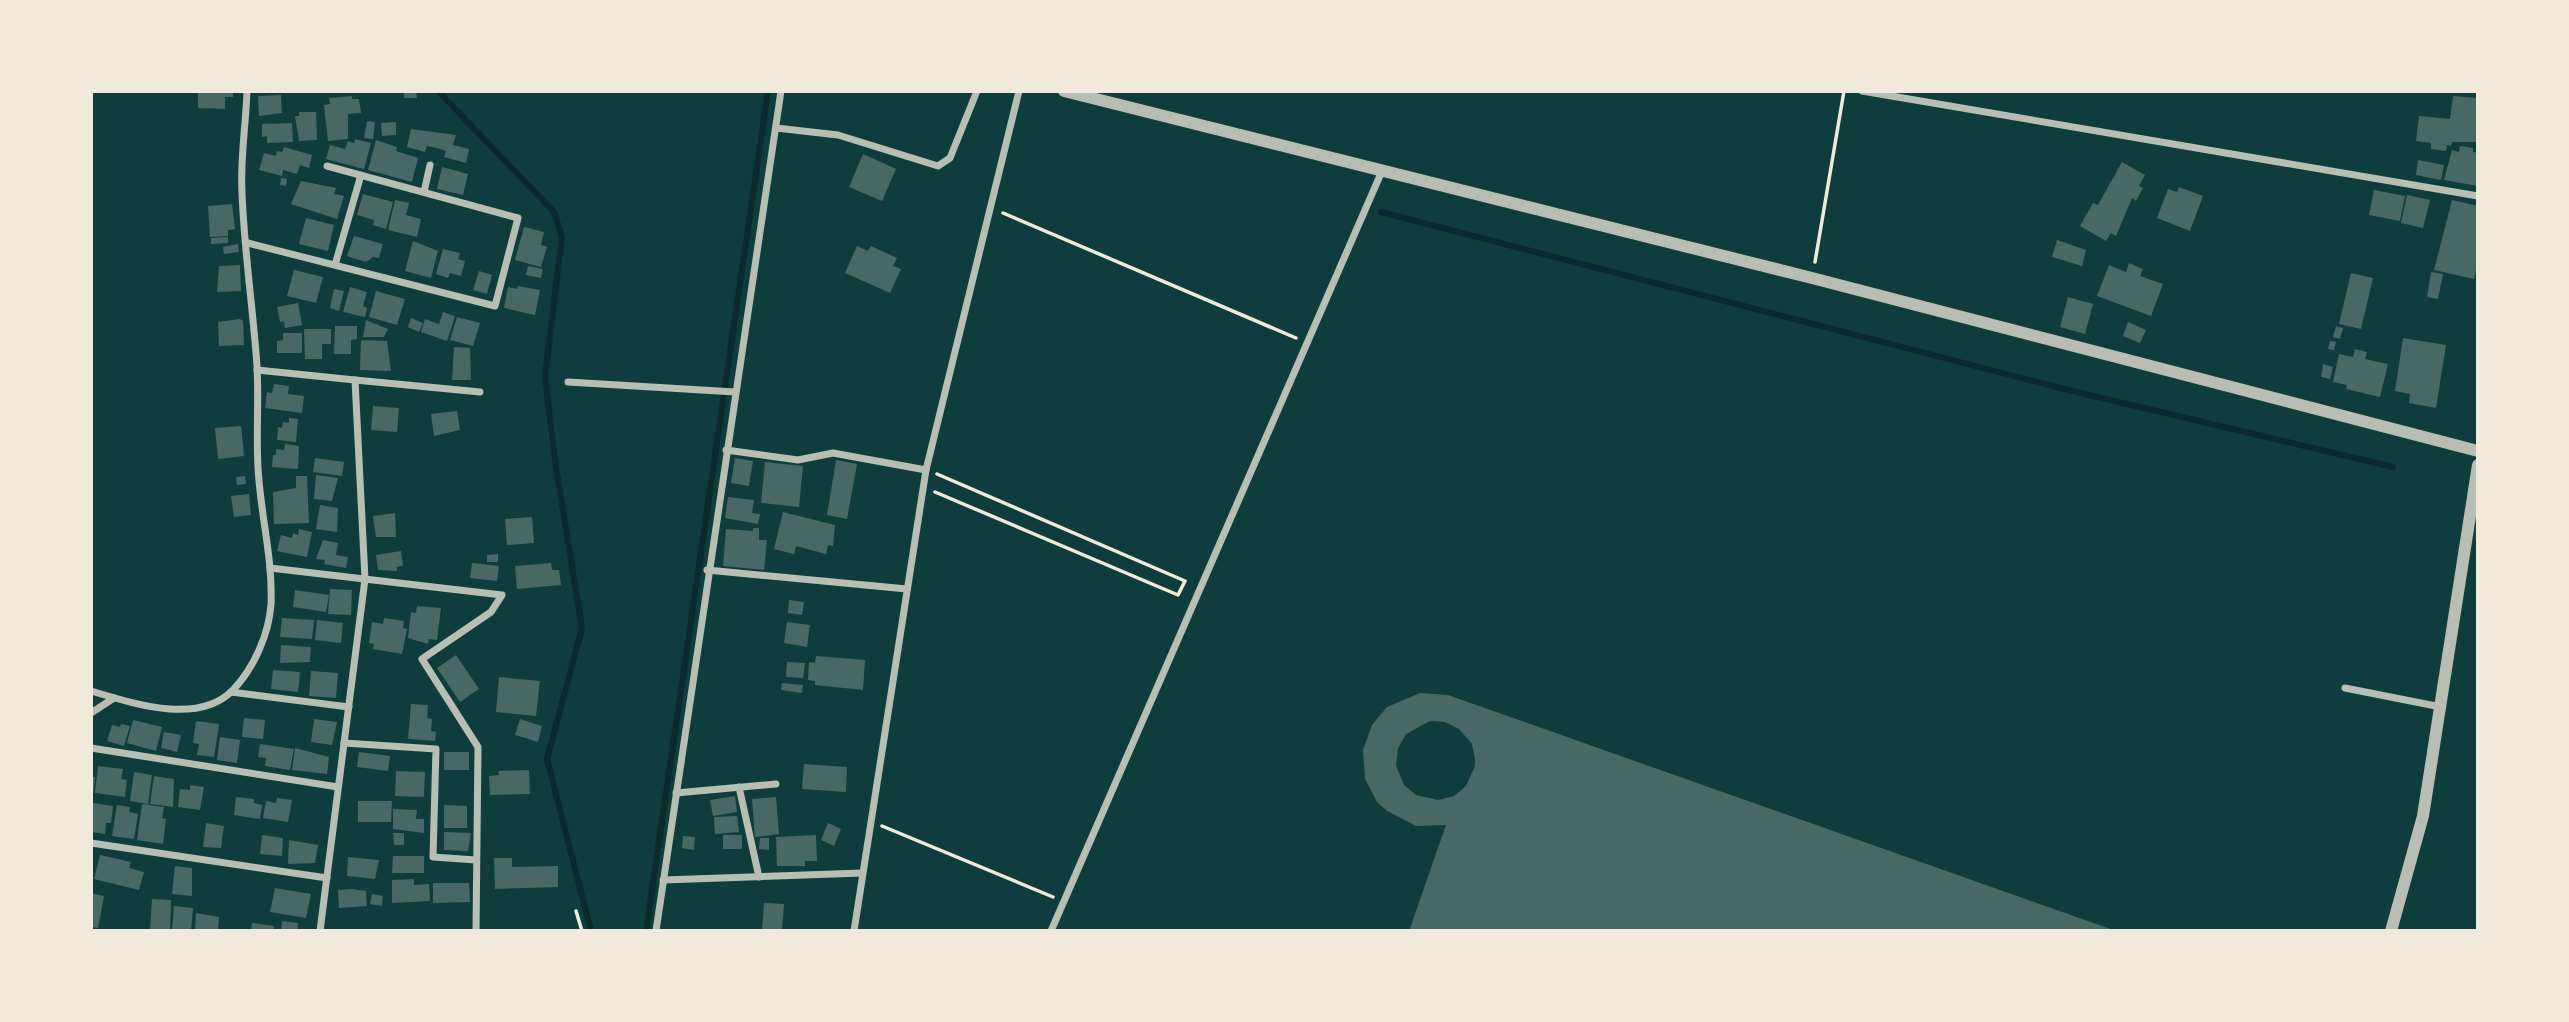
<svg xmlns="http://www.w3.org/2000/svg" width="2569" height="1022" viewBox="0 0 2569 1022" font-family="'Work Sans',sans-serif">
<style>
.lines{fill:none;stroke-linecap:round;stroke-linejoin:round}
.stream{stroke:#0a2a2b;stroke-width:6}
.building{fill:#486865;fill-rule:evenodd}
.path{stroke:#f1e9da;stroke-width:3.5}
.minor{stroke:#b8beb3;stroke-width:7}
.tertiary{stroke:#b8beb3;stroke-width:12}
</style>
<rect width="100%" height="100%" fill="#0f3d3e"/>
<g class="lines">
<g class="stream">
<polyline points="438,91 554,212 562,237 545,376 555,461 582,628 547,759 591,931"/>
<polyline points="1381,212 2064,389 2393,467"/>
<polyline points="646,931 768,91"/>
</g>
</g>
<g class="building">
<polygon points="198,91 233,91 233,97 225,97 225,109 198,108"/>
<polygon points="404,91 416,91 417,98 404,98"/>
<polygon points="281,95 282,113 259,116 258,96"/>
<polygon points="352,96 352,99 359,99 361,113 348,114 348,139 328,141 324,105 330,104 329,98"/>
<polygon points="2453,96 2478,98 2476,142 2452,142 2451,146 2447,145 2446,151 2431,149 2431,143 2416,141 2419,116 2450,119"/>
<polygon points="299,112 316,112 317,140 299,141 295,116 299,116"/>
<polygon points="367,121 375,122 373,139 364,138"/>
<polygon points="396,122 396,135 382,136 381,123"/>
<polygon points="292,123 293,142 267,143 267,136 262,137 262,124"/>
<polygon points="411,129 456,135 453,145 469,149 466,163 444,157 446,151 437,148 427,146 425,152 407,147"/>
<polygon points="355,139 371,143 364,169 326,159 330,145 345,149 348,141 354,143"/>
<polygon points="376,140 397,147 396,151 418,158 412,182 368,170"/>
<polygon points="2460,146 2473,148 2473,152 2478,153 2478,186 2444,180 2452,150 2459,152"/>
<polygon points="284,147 312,155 309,168 300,165 297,174 283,170 282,176 259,170 264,153 276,156 277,151 282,152"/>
<polygon points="863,154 896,169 882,201 849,187"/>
<polygon points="2418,160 2444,165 2441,180 2416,175"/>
<polygon points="2122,162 2145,175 2139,186 2143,188 2136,201 2132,198 2116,236 2111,233 2106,241 2080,226 2093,203 2098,205"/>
<polygon points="442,167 468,174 463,195 437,189"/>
<polygon points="281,178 287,179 286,186 280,185"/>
<polygon points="301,181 336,188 334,194 344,196 337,219 291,204"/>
<polygon points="2179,187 2203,196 2190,231 2157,218 2168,189 2177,192"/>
<polygon points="2374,190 2405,196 2400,221 2369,215"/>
<polygon points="363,194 393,202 386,229 373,225 374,220 357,215"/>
<polygon points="2407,195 2430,200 2423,228 2401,223"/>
<polygon points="395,200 409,203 406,215 421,219 417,237 388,230"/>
<polygon points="2452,200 2478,206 2478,262 2474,279 2434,270"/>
<polygon points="232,204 235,229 228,230 228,236 210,237 208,206"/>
<polygon points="306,218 334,225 328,251 299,244"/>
<polygon points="524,227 544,232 541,245 547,247 541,267 515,260"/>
<polygon points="354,236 383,244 379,258 373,257 366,262 347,256"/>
<polygon points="228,237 228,243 211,244 211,238"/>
<polygon points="2057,240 2086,250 2082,266 2052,257"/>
<polygon points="413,241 438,251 431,278 405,271"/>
<polygon points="238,244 239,252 224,254 223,247"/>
<polygon points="857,246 868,251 871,246 897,258 893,266 901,269 890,293 845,273"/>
<polygon points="443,249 460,253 458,259 465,261 461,276 450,273 448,278 436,274"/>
<polygon points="2129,263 2143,269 2140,276 2163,284 2151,316 2097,296 2109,265 2126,272"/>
<polygon points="240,265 241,291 217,292 219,266"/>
<polygon points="528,266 543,269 541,278 526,275"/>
<polygon points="294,270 323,277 316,303 287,296"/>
<polygon points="479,271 492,275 487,294 473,290"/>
<polygon points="2431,272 2443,274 2438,299 2427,297"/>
<polygon points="2351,273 2373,278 2361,329 2339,324"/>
<polygon points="518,286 540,290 535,315 504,308 508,287 517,289"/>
<polygon points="350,287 367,292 363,306 367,308 365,317 343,312"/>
<polygon points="334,289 344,291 339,311 330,308"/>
<polygon points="376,291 405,299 397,325 369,317"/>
<polygon points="2068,297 2093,304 2085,334 2060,327"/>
<polygon points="298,303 302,325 285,328 284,321 280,322 277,307"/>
<polygon points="443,312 455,316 447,341 421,332 425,319 439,324"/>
<polygon points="457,317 480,323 473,346 450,340"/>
<polygon points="411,318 423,323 419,332 408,327"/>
<polygon points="240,319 243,321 244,345 219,346 218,322"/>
<polygon points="366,320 388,329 384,337 363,337"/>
<polygon points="2128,322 2146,330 2140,343 2123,336"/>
<polygon points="335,326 357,326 357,339 351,340 351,354 334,354"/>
<polygon points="2336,326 2343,328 2340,339 2333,337"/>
<polygon points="304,329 331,329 331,344 322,344 322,359 305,359"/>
<polygon points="283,333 302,333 302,353 277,353 277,341 283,340"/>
<polygon points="2403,338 2446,345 2436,408 2409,403 2410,394 2395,391"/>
<polygon points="361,340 387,341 391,371 360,370"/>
<polygon points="2330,341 2336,342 2334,350 2328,349"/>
<polygon points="454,347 470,348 471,380 452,380"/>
<polygon points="2355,349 2367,352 2365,359 2388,364 2380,397 2346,389 2347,385 2333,382 2339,354 2353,357"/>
<polygon points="2323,364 2333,367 2330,379 2321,377"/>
<polygon points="274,384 289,386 288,394 304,396 302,413 265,408 267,392 272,393"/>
<polygon points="373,406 399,408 397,432 371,430"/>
<polygon points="457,411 460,430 434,436 431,414"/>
<polygon points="289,418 298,419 296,442 277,440 278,427 282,428 283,422 289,423"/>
<polygon points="241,426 244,456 218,459 215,428"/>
<polygon points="285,444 299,446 298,469 272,467 273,455 276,455 276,449 284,450"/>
<polygon points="315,458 344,462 342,476 313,472"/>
<polygon points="735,458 753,461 749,486 731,483"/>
<polygon points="836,460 857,464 847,519 827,515"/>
<polygon points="765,462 803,466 799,507 761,503"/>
<polygon points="316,475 338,478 332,501 314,499"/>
<polygon points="245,476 246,484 237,485 236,477"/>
<polygon points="296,476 307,476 309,523 274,524 273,492 296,488"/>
<polygon points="249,494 251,515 234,517 231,496"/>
<polygon points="728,497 754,500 752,513 760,514 758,524 725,518"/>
<polygon points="320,505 338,508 337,532 316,529"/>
<polygon points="783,512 835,525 833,546 828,545 826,554 796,546 794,554 774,549"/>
<polygon points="395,513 396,537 376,537 373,516"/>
<polygon points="532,517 534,543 507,545 505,519"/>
<polygon points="753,528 759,528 759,540 767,540 764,570 723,566 726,529 753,531"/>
<polygon points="299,529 312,532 307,557 277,551 281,535 292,538 293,533 298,535"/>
<polygon points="323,540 338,543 336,555 348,557 346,568 324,564 325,560 316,559"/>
<polygon points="401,551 403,566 397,567 397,571 378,570 376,555"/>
<polygon points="498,554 498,562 487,562 487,555"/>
<polygon points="472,563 499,566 497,581 470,578"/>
<polygon points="551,563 552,570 559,570 561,585 517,589 515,566"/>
<polygon points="330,589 352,590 351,615 328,614"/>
<polygon points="295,590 329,595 326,612 293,607"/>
<polygon points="789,600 804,602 802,615 788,613"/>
<polygon points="417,606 441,608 437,640 429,639 428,644 408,638 411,612 416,613"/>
<polygon points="282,618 314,620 312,639 280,637"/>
<polygon points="384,618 404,621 403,628 407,629 402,654 373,649 374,644 369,643 372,622 383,624"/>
<polygon points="317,620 343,623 341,643 315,640"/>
<polygon points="787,622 810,625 807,647 784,643"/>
<polygon points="281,645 311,647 310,662 280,663"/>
<polygon points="456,655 479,689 460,702 437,668"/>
<polygon points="816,656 865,660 863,690 815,685 815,681 808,680 809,662 815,663"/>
<polygon points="787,662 805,663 803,678 786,677"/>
<polygon points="273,670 300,672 298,692 271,689"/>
<polygon points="311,671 338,673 336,698 309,696"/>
<polygon points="499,677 540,681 536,716 496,712"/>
<polygon points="782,683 803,685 802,693 781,690"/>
<path d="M1420,693L1448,695L2116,931H1409L1446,825L1416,826L1387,811L1377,802L1365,779L1363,750L1372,725L1387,707ZM1430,721L1445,722L1459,729L1472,744L1475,759V766L1466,786L1454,796L1438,800L1416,795L1404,785L1396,766L1398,748L1406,734Z"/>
<polygon points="411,704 428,705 427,718 432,719 431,731 436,732 435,741 408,739"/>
<polygon points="244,718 265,720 263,739 242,737"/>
<polygon points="314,719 337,722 332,745 311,742"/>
<polygon points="520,719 542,726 538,742 515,735"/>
<polygon points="133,720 162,727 156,751 127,743"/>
<polygon points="196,721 219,724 214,757 197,755 199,744 193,743"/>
<polygon points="121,724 130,726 124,746 107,741 112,725 120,727"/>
<polygon points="164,732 181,735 177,752 161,748"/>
<polygon points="220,737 240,740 237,763 217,760"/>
<polygon points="260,744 294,749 290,770 265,766 266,758 258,757"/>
<polygon points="295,748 329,757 327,774 292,770"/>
<polygon points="359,752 390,756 388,771 357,767"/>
<rect x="444" y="752" width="25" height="18"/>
<polygon points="804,764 847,767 846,792 802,789"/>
<polygon points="98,766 123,769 121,779 127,780 125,797 95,793"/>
<polygon points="529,770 530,794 490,795 489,776 499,775 498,771"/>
<polygon points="396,771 425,772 424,797 395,796"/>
<polygon points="134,772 152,775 148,804 130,801"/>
<polygon points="154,776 174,779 173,807 150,804"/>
<polygon points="91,777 95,777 93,796 91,796"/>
<polygon points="190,785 204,787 200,810 178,807 180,789 190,790"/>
<polygon points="735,796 737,812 713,816 710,800"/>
<polygon points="236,797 254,799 254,803 262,805 260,819 234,815"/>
<polygon points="776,797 779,834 755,837 752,799"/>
<polygon points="277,798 292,800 288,822 263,818 266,801 276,803"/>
<polygon points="358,801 392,801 391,822 358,822"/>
<polygon points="93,803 113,806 111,823 106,823 105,834 91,832"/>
<polygon points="142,804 164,807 162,818 166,819 163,844 137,840"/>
<polygon points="117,805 130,807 129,812 138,814 134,839 112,836"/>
<polygon points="444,805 467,806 467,828 444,828"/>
<polygon points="393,809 417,810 416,819 424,819 424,833 393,829"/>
<polygon points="737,816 739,832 715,834 714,817"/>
<polygon points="206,823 224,826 221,848 203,847"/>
<polygon points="828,823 841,829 834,846 821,840"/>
<polygon points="444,832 471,833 468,851 444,850"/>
<polygon points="393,833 404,833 404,845 394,845"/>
<polygon points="262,835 283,838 282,856 260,854"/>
<rect x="723" y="835" width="19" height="14"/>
<polygon points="816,835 817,861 805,861 805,866 777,866 776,837"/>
<polygon points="683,836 695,837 694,850 682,848"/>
<polygon points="760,838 769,838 769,850 759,849"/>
<polygon points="289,840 318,845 315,863 288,864"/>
<polygon points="100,855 131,862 129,868 144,872 139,890 94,879"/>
<polygon points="393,856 424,856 424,873 392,873"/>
<polygon points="348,857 379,860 375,879 347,876"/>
<polygon points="494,858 512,858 512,867 558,866 558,887 495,889"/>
<polygon points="175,866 192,868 192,896 172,894"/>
<polygon points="414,879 414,885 429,884 430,901 392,903 392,880"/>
<polygon points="433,883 469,883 470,902 433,903"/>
<polygon points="275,888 311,894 306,918 270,912"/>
<polygon points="352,889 366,891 367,906 339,908 338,890"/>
<polygon points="91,893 104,896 98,928 91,927"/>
<polygon points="372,894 383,896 382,906 370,904"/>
<polygon points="152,899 171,900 170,931 150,931"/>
<polygon points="764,903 784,904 782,931 762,931"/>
<polygon points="174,906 193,908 191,931 172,931"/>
<polygon points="196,913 219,917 218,931 195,931"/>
<polygon points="282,921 298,923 297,931 281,931"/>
<polygon points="252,923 274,926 273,931 251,931"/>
</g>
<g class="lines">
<g class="path">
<polyline points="1003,213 1296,338"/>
<polyline points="1815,262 1844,91"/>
<polyline points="935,492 1178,595 1185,581 937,474"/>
<polyline points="882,826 1053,897"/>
<polyline points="576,911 582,931"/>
</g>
<g class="minor">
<polyline points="1862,91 2478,196"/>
<polyline points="776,128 838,135 938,166 950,158 977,91"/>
<polyline points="424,192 430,165"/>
<polyline points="248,243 495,306 518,218 327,166"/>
<polyline points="335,265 361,175"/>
<polyline points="257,370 355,380 365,579 320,931"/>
<polyline points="355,380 480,392"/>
<polyline points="568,382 735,392"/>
<polyline points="726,450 798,460 833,453 926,470"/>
<polyline points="270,568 502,595 491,612 422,659 478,747 476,931"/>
<polyline points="707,570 907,589"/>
<polyline points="2345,688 2441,707"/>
<path d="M91,691C132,703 198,726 233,690C254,668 269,634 271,604C273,558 260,512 258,467C256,433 259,399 257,366C253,308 244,250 242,192C240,159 246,124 247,91"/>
<polyline points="231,692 349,707"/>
<polyline points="91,713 114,698"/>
<polyline points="344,743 436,749 433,857 476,860"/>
<polyline points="91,748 338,787"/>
<polyline points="739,787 759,877"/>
<polyline points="676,793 776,784"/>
<polyline points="91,843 327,878"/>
<polyline points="663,880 862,873"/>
<polyline points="656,931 781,91"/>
<polyline points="854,931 926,470 1019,91"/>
<polyline points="1051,931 1382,171"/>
</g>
<g class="tertiary">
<polyline points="1064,91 1812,278 2478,451"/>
<polyline points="2391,931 2423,816 2478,465"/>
</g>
</g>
<rect width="2569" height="1022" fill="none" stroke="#f1e9da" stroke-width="186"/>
</svg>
